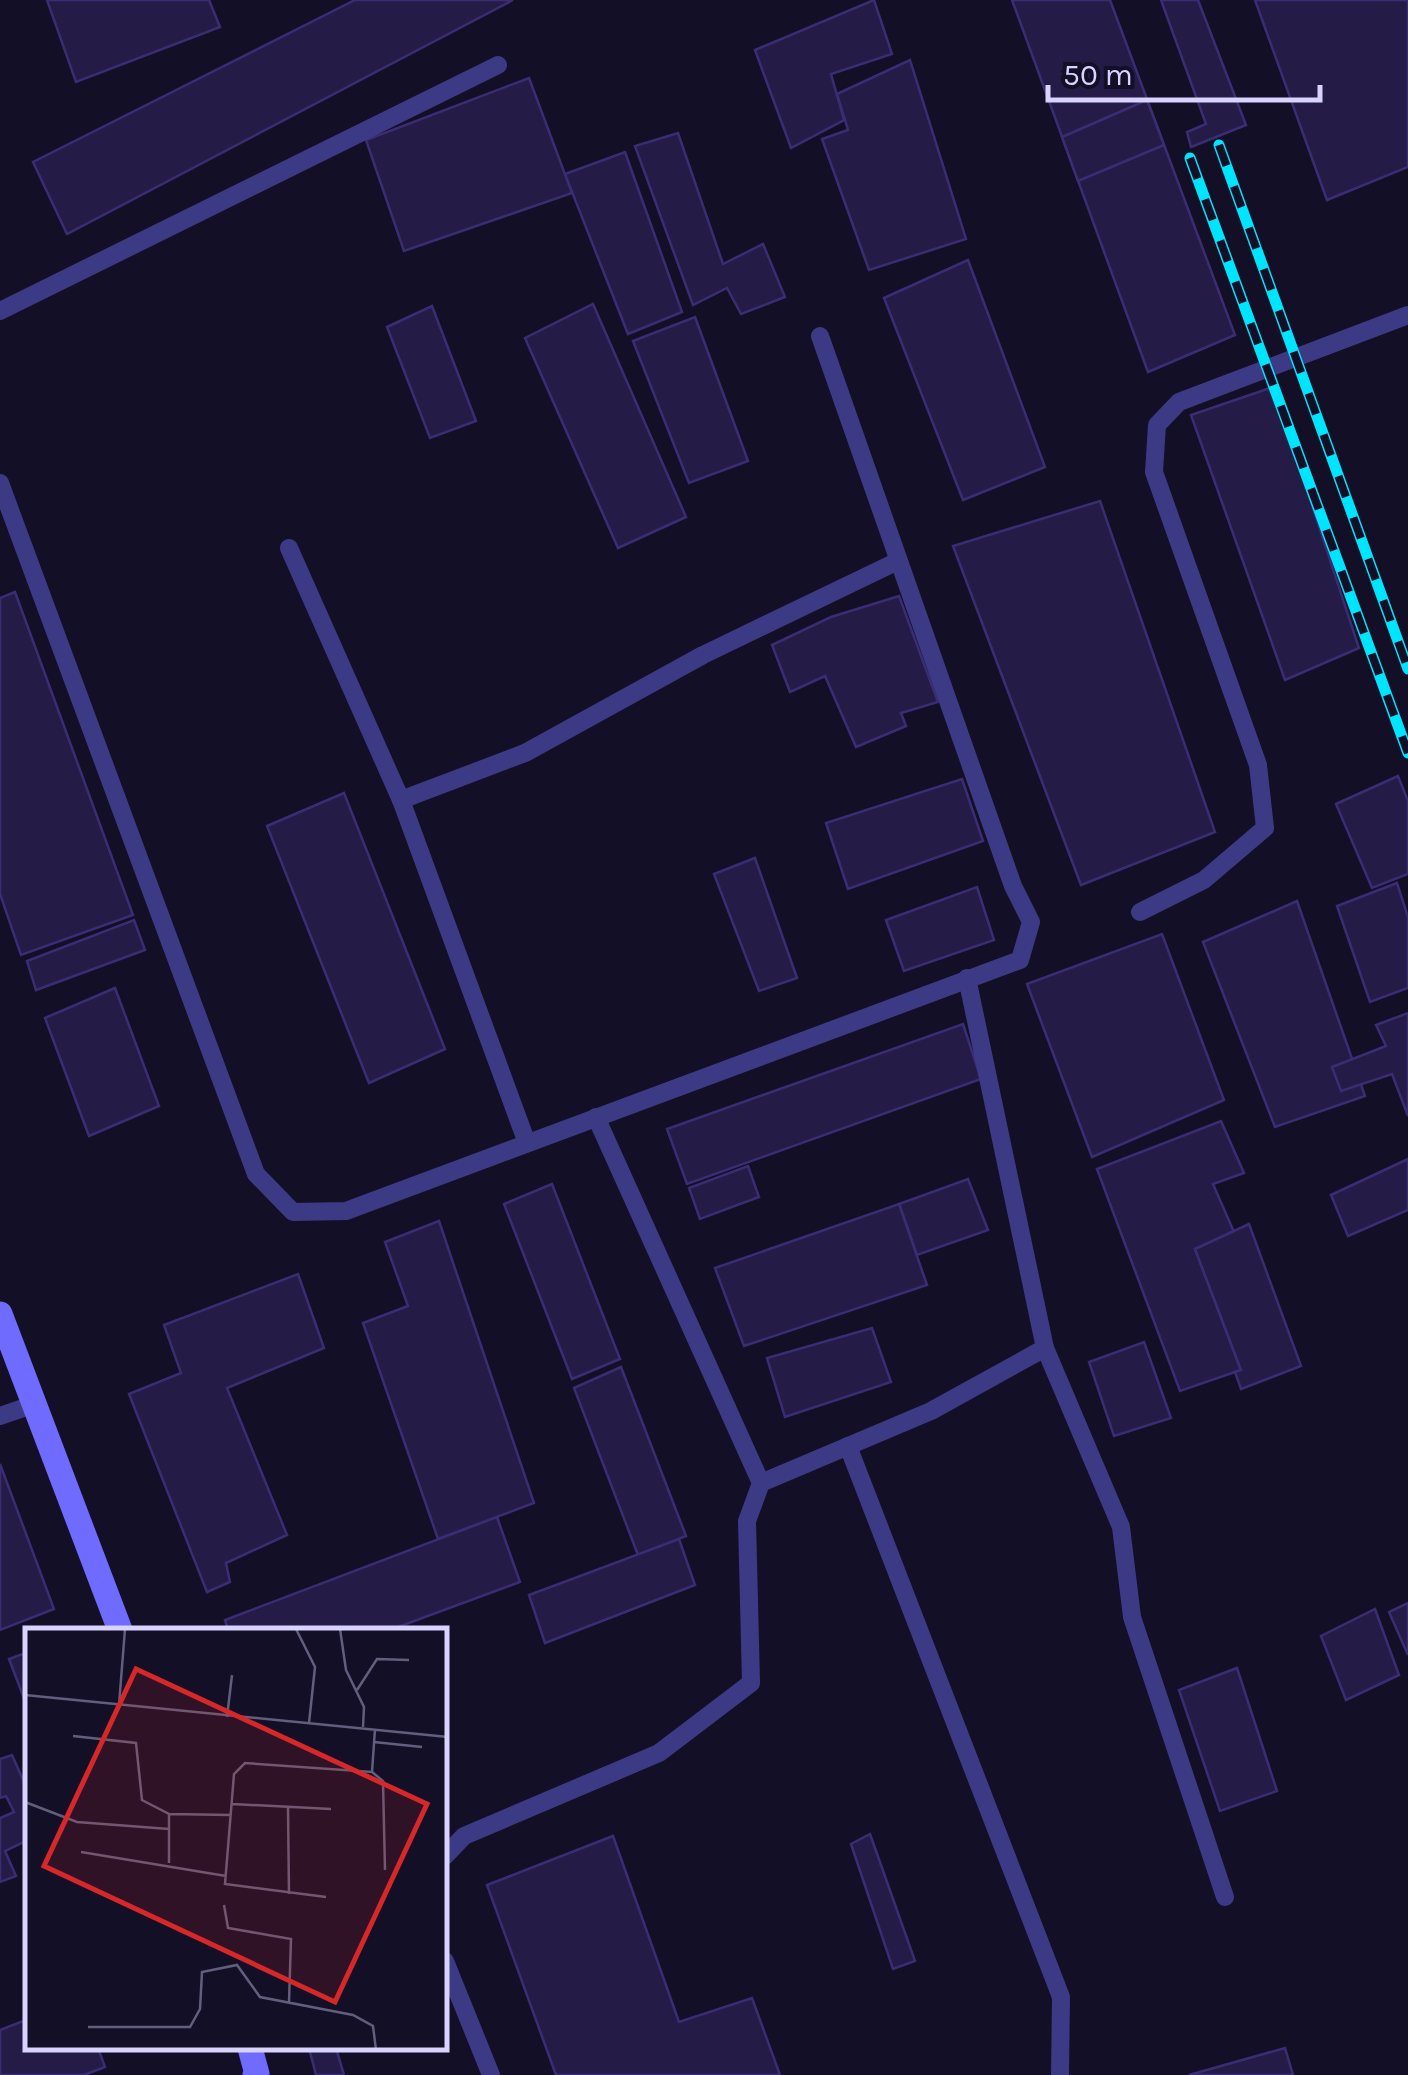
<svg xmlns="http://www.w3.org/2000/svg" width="1408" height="2075" viewBox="0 0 1408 2075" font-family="Karla,sans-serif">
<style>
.building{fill:#241b47;stroke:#3b2d73;stroke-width:2.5}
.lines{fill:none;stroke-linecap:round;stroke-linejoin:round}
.lane{stroke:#3d3a85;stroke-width:18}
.secondary{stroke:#6f6bff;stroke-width:25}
.rail-casing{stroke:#00e5ff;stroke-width:11}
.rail{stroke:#130f26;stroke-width:8;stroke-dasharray:22;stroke-linecap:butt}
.inset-road{fill:none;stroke:#625e7d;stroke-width:2.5}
.view{fill:#d62828;fill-opacity:0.15;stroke:#d62828;stroke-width:5}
.inset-edge{fill:none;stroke:#d9d4ff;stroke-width:5}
</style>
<rect width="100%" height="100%" fill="#130f26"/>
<g class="building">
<polygon points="47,0 209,0 220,27 76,82"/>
<polygon points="355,0 513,0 67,234 33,162"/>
<polygon points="874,0 892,54 831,74 844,120 791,148 755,50"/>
<polygon points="1012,0 1110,0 1235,335 1148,372"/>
<polygon points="1161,0 1198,0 1246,125 1191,147 1187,132 1206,124"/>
<polygon points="1255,0 1408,0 1408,167 1327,200"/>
<polygon points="910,60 966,239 869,270 822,139 848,130 837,94"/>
<polygon points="529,78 572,193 404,251 366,140"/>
<polygon points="1147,100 1164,145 1078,181 1062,137"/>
<polygon points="678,133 723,264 763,244 785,297 741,314 727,288 693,305 635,146"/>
<polygon points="625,152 682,312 628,334 565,174"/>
<polygon points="968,260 1045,467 963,500 884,298"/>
<polygon points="593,304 686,517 618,548 525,338"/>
<polygon points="432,306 476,421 430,438 387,327"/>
<polygon points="695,317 748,461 689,483 633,341"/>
<polygon points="1273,387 1359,648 1285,680 1191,415"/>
<polygon points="1100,501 1215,832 1081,885 953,546"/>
<polygon points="15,592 133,915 21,955 0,894 0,598"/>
<polygon points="899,596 938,702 901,713 906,726 856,747 825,676 790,692 772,645 831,617"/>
<polygon points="1398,776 1408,801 1408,874 1372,888 1336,804"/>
<polygon points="962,779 983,841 848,889 826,823"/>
<polygon points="344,793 445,1049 369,1083 267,826"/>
<polygon points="755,858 797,978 759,991 714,874"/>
<polygon points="1397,883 1408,917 1408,988 1370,1002 1337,906"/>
<polygon points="977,887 994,940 904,971 886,920"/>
<polygon points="1297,901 1365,1096 1275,1127 1203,942"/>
<polygon points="134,920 145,950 36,990 27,961"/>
<polygon points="1162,934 1224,1100 1092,1157 1027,984"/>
<polygon points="115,988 159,1106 89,1136 45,1018"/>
<polygon points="1408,1013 1408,1116 1392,1074 1341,1091 1332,1067 1386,1046 1376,1025"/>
<polygon points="963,1024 981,1079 687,1184 667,1129"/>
<polygon points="1221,1121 1244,1173 1213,1184 1234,1232 1195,1249 1241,1370 1180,1391 1097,1169"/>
<polygon points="1408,1159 1408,1210 1348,1236 1331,1195"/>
<polygon points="748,1166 759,1197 700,1219 689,1188"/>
<polygon points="968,1179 988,1230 917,1255 899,1204"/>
<polygon points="552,1184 620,1359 572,1379 504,1204"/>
<polygon points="899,1204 927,1285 744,1346 715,1268"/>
<polygon points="439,1221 534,1503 438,1539 363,1323 408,1306 385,1242"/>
<polygon points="1249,1224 1301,1366 1241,1389 1235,1372 1241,1370 1195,1249"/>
<polygon points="298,1274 324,1348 227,1388 287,1535 226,1563 230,1582 207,1592 129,1394 181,1373 164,1325"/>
<polygon points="872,1328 891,1382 785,1417 767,1358"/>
<polygon points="1144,1342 1171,1418 1114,1436 1089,1362"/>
<polygon points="621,1367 686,1536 638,1555 574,1388"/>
<polygon points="0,1464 54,1609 0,1630"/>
<polygon points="497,1517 520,1582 390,1630 228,1630 225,1620"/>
<polygon points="679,1539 695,1585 545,1643 529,1595"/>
<polygon points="1408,1603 1408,1655 1389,1612"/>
<polygon points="1375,1609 1399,1675 1346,1700 1321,1636"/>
<polygon points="28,1652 28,1709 9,1659"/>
<polygon points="1237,1668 1277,1791 1220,1811 1179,1690"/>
<polygon points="12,1755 28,1791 28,1840 5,1851 16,1876 0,1882 0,1818 14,1812 6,1796 0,1798 0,1759"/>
<polygon points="870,1834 915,1961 893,1969 851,1844"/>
<polygon points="613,1836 679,2022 752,1998 780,2075 556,2075 487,1885"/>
<polygon points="28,2019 28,2048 98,2048 105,2067 84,2075 0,2075 0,2030"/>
<polygon points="309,2048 336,2048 344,2075 316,2075"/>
<polygon points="1285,2048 1293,2075 1189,2075"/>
</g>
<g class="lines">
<g class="lane">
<polyline points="0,311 498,65"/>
<polyline points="0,483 256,1174 293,1212 346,1211 1020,960 1031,922 1013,886 820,336"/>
<polyline points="289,548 401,800 527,1143"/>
<polyline points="401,800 525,753 703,655 898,561"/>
<polyline points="1140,912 1204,880 1265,828 1258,765 1154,472 1157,425 1179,402 1408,315"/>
<polyline points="967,978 1045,1348 1121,1527 1132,1617 1225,1897"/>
<polyline points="596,1117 761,1483"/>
<polyline points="0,1416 35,1404"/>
<polyline points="848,1446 1061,1997 1060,2075"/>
<polyline points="445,1856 464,1836 659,1753 751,1683 747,1521 761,1483 931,1411 1045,1348"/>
<polyline points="445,1961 491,2075"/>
</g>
<g class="secondary">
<polyline points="0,1314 120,1630"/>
<polyline points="250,2048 257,2074 255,2075"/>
</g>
<g class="rail-casing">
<g id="rail">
<polyline points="1219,145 1408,669"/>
<polyline points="1190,158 1408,753"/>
</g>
</g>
<use href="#rail" class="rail"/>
</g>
<g transform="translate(25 1628)">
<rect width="422" height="422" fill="#130f26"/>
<path class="inset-road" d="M271,1L290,39L284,95M315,1L321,42L339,79L338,99M332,62L352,31L384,32M0,67L423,109M94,77L100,1M202,89L207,47M48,108L111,115L117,172L144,186V235M349,114L397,119M347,144L358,153L360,242M0,174L52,194L144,201M207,176L306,181M263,180L264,266M144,186L206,187M56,224L201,248M301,269L200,256L209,146L220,135L347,144L350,101M199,277L203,300L266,311L264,374M63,399H165L175,381L177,344L212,337L235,369L328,387L348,398L351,422"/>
<path class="view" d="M111,41L402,176L310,374L19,238Z"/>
<rect width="422" height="422" class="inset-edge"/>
</g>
<path d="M1048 85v15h272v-15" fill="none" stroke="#d9d4ff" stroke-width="5"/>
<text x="1063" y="85" font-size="30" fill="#d9d4ff" stroke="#130f26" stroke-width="8" paint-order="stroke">50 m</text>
</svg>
